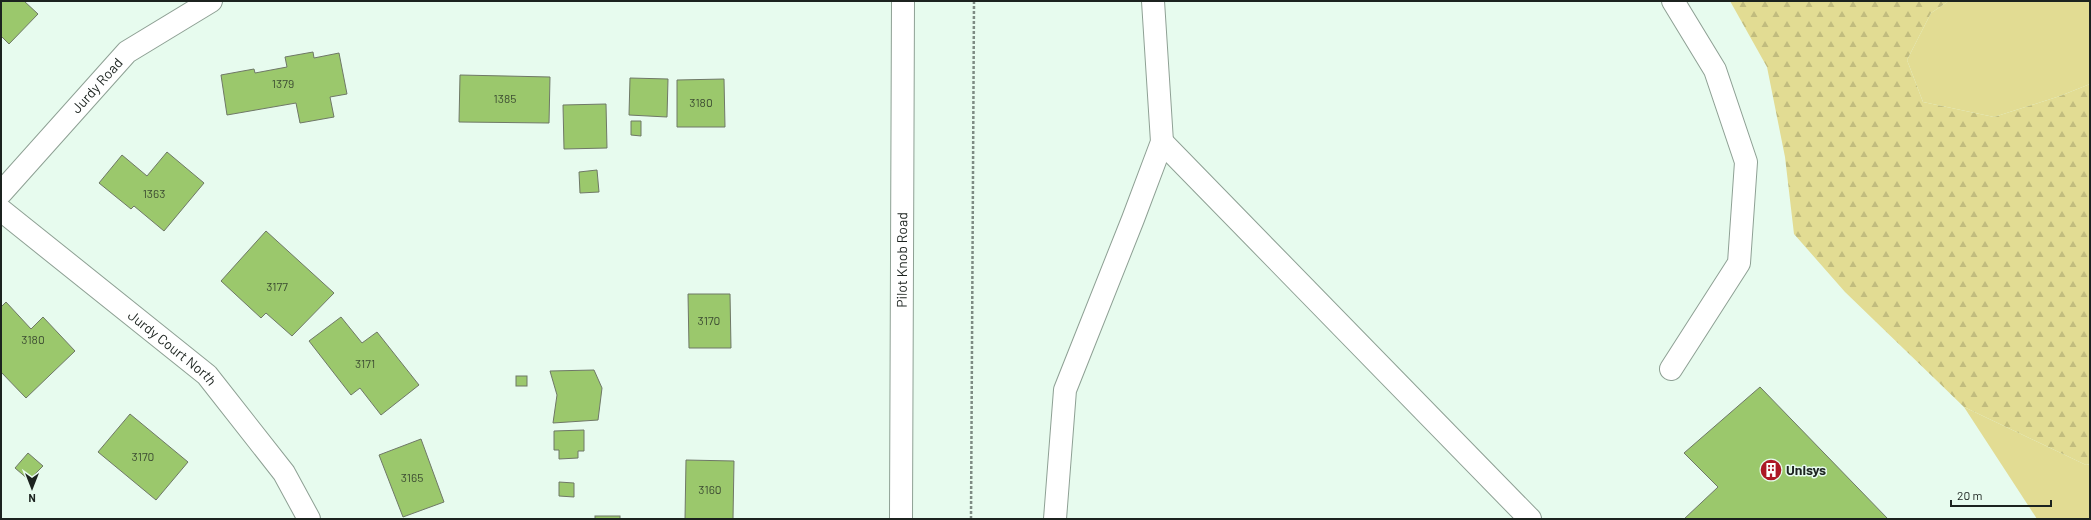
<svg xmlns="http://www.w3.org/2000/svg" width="2091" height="520" viewBox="0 0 2091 520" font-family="Barlow,sans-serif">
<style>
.green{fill:#e2dc93}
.forest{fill:url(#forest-firs)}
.building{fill:#9bc86c;stroke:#6f7867}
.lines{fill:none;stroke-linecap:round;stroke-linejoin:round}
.minor-casing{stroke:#8ea094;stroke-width:24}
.major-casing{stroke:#8ea094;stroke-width:24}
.path{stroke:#7e8b83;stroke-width:2.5;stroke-dasharray:3 2;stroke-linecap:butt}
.minor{stroke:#fff;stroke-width:22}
.major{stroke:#fff;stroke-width:22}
.labels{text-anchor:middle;stroke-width:3;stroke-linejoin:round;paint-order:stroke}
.number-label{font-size:12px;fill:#3c4c32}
.street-label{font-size:14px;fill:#1c231f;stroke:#e7fbee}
.poi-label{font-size:14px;font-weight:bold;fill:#1c231f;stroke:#e7fbee;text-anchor:start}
</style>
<defs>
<pattern id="forest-firs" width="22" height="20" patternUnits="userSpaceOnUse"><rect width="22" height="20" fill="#e2dc93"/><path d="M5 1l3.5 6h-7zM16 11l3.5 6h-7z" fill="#c1bc7e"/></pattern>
</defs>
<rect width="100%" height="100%" fill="#e7fbee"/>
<g class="green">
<polygon points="1949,1 2090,1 2090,84 2060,96 1994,117 1923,102 1907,60 1931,13"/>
<polygon points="1964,407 2086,465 2090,464 2090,519 2037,519"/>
</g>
<polygon class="forest" points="1730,1 1949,1 1931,13 1907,60 1923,102 1994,117 2060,96 2090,84 2090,464 2086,465 1964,407 1845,292 1794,234 1785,157 1767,67"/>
<g class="building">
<polygon points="1,1 24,1 38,14 9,44 1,36"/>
<polygon points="313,52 314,58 339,53 347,94 330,97 334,117 300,123 296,103 227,115 221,75 254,69 255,73 287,67 285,57"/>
<polygon points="460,75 550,77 549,123 459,122"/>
<polygon points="630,78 668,79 667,117 629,115"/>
<polygon points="724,79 725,127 677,127 677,80"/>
<polygon points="606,104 607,148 564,149 563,105"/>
<polygon points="631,121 641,121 641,136 631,135"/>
<polygon points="167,152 204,183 164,231 134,206 131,209 99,183 122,155 147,176"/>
<polygon points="597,170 599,192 580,193 579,172"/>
<polygon points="266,231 334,293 292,336 266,313 261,318 221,281"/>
<polygon points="688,294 730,294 731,348 689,348"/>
<polygon points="6,302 31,329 43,317 75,351 26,398 1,372 1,307"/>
<polygon points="341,317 362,343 377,332 419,385 381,415 360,388 351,395 309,341"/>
<polygon points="594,370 602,388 598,420 553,423 557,395 550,371"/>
<rect x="516" y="376" width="11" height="10"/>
<polygon points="1760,387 1888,519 1684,519 1718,487 1684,453"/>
<polygon points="130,414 188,462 156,500 98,452"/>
<polygon points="584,430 584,451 578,451 578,458 559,459 559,450 554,450 554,431"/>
<polygon points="421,439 444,502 403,517 379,455"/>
<polygon points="28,453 43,466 29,480 15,468"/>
<polygon points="686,460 734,461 733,519 685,519"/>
<polygon points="559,482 574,483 574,497 559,496"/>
<rect x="595" y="516" width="25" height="3"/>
</g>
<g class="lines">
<g class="minor-casing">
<g id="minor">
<polyline points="1162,142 1530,519"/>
<path id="s1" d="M1,193L127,52L211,1"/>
<path id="s2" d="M1,210L207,375L284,473L309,519"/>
<polyline points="1671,369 1739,263 1746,162 1715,70 1673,1"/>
<polyline points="1055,519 1065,390 1133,219 1162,142 1153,1"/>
</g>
</g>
<g class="major-casing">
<g id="major">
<path id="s3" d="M901,519L903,1"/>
</g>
</g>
<polyline class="path" points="971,519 974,1"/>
<use href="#minor" class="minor"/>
<use href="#major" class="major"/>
</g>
<defs>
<g id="building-disc" transform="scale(1.15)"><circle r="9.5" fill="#ac1825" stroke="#e7fbee"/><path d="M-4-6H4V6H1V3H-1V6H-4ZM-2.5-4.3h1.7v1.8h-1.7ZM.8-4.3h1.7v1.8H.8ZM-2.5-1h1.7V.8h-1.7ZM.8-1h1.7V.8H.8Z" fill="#fff"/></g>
</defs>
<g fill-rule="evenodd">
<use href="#building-disc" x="1771" y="470"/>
</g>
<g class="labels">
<g class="number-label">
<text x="283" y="88">1379</text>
<text x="505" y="103">1385</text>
<text x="701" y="107">3180</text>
<text x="154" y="198">1363</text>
<text x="277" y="291">3177</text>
<text x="709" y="325">3170</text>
<text x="33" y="344">3180</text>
<text x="365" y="368">3171</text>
<text x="143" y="461">3170</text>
<text x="412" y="482">3165</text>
<text x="710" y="494">3160</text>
</g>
<g class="street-label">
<text dy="5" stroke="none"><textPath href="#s1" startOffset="144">Jurdy Road</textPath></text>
<text dy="5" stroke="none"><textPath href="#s3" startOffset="259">Pilot Knob Road</textPath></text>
<text dy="5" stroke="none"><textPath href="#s2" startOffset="220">Jurdy Court North</textPath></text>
</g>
<g class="poi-label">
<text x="1786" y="475">Unisys</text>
</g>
</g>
<rect width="2091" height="520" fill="none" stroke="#1c231f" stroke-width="4"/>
<g transform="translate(32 488) rotate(180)" stroke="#e7fbee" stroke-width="3" paint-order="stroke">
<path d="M0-3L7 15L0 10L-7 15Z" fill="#1c231f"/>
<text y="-6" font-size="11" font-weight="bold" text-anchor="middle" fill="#1c231f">N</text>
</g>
<path d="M1951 500v6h100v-6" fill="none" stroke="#1c231f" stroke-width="2"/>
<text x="1957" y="500" font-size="12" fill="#1c231f" stroke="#e7fbee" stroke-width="3" paint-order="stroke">20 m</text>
</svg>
